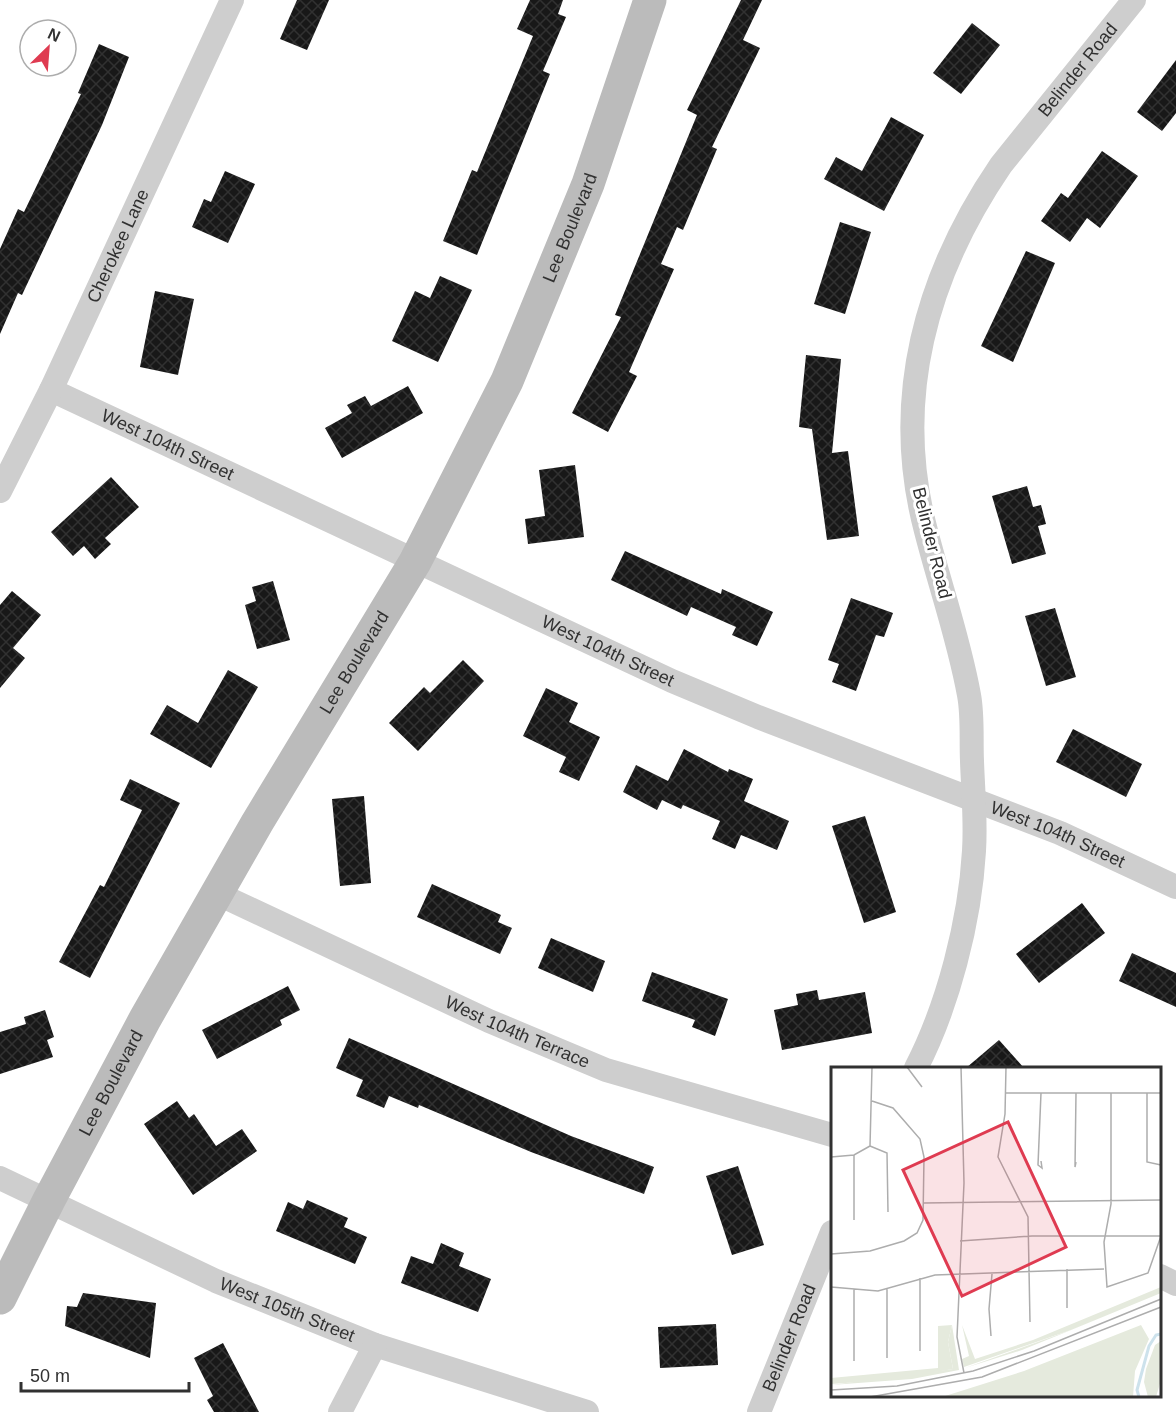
<svg xmlns="http://www.w3.org/2000/svg" width="1176" height="1412" viewBox="0 0 1176 1412" font-family="Arial,sans-serif">
<style>
.building{fill:url(#building-cross-hatch)}
.lines{fill:none;stroke-linecap:round;stroke-linejoin:round}
.street{stroke:#cecece;stroke-width:24}
.secondary{stroke:#bbb;stroke-width:33}
.labels{text-anchor:middle;stroke-width:6;stroke-linejoin:round;paint-order:stroke}
.street-label{font-size:18px;fill:#313131;stroke:#fff}
.inset-river{fill:none;stroke:#cde2ec;stroke-width:3}
.inset-road{fill:none;stroke:#adadad;stroke-width:1.5}
.view{fill:#df3b51;fill-opacity:0.15;stroke:#df3b51;stroke-width:3}
.inset-edge{fill:none;stroke:#313131;stroke-width:3}
</style>
<defs>
<pattern id="building-cross-hatch" width="8" height="8" patternUnits="userSpaceOnUse" patternTransform="scale(1.5)"><rect width="8" height="8" fill="#181818"/><path d="M0 0l8 8M0 8l8-8" fill="none" stroke="#313131"/></pattern>
</defs>
<rect width="100%" height="100%" fill="#fff"/>
<g class="building">
<polygon points="297,0 329,0 307,50 280,39"/>
<polygon points="530,0 563,0 558,14 566,17 543,71 550,74 477,255 443,241 472,170 477,172 533,36 517,29"/>
<polygon points="741,0 762,0 743,40 760,48 712,147 717,149 683,230 677,227 661,264 674,269 629,372 637,376 608,432 572,413 621,317 615,315 697,115 687,110"/>
<polygon points="972,23 1000,45 961,94 933,73"/>
<polygon points="99,44 129,57 102,125 22,295 18,293 0,334 0,249 18,209 24,212 81,94 78,93"/>
<polygon points="1176,60 1176,113 1162,131 1137,112"/>
<polygon points="891,117 924,135 884,211 824,179 836,157 862,171"/>
<polygon points="1102,151 1138,176 1100,228 1087,218 1070,242 1041,221 1061,193 1068,198"/>
<polygon points="225,171 255,184 228,243 192,227 204,199 211,202"/>
<polygon points="840,222 871,232 845,314 814,304"/>
<polygon points="1026,251 1055,263 1013,362 981,346"/>
<polygon points="440,276 472,290 438,362 392,341 415,291 430,298"/>
<polygon points="155,291 194,299 178,375 140,367"/>
<polygon points="806,355 841,359 832,453 848,451 859,536 827,540 812,429 799,427"/>
<polygon points="408,386 423,413 342,458 325,428 352,413 347,405 365,396 371,406"/>
<polygon points="575,465 584,537 528,544 525,519 545,516 539,470"/>
<polygon points="111,477 139,507 105,538 111,544 95,559 84,546 73,556 51,532"/>
<polygon points="1027,486 1033,507 1041,505 1046,524 1038,526 1046,554 1012,564 992,496"/>
<polygon points="625,551 721,594 722,589 773,612 757,646 732,635 736,627 691,607 687,616 611,580"/>
<polygon points="273,581 290,640 257,649 245,605 256,601 252,587"/>
<polygon points="12,591 41,615 13,648 25,658 0,688 0,605"/>
<polygon points="851,598 893,613 884,637 876,635 856,691 832,682 839,664 828,660"/>
<polygon points="1055,608 1076,677 1046,686 1025,616"/>
<polygon points="463,660 484,681 418,751 389,723 424,687 430,693"/>
<polygon points="228,670 258,687 211,768 150,734 167,705 198,723"/>
<polygon points="546,688 578,703 569,722 600,737 579,781 559,772 566,757 523,736"/>
<polygon points="1073,729 1142,764 1126,797 1056,762"/>
<polygon points="684,749 728,772 729,769 753,779 744,801 789,821 777,850 741,835 735,849 712,839 720,821 683,805 681,809 662,800 657,810 623,792 636,765 668,781"/>
<polygon points="130,779 180,803 90,978 59,962 100,885 104,887 142,810 120,800"/>
<polygon points="364,796 371,883 340,886 332,799"/>
<polygon points="865,816 896,912 864,923 832,826"/>
<polygon points="432,884 501,915 498,922 512,928 500,954 417,917"/>
<polygon points="1082,903 1105,933 1039,983 1016,954"/>
<polygon points="551,938 605,961 593,992 538,968"/>
<polygon points="1132,953 1176,973 1176,1007 1119,981"/>
<polygon points="652,972 728,999 715,1036 692,1027 695,1020 642,1001"/>
<polygon points="288,986 300,1010 280,1020 282,1025 217,1059 202,1030"/>
<polygon points="817,990 819,1000 865,992 872,1033 782,1050 774,1010 798,1005 796,994"/>
<polygon points="45,1010 54,1037 47,1040 53,1057 0,1074 0,1032 26,1024 24,1017"/>
<polygon points="349,1038 571,1136 654,1167 644,1194 531,1152 419,1105 418,1108 389,1096 384,1108 356,1096 363,1080 336,1068"/>
<polygon points="999,1040 1024,1068 966,1068"/>
<polygon points="177,1101 189,1118 194,1114 216,1146 242,1129 257,1151 193,1195 144,1124"/>
<polygon points="738,1166 764,1245 732,1255 706,1176"/>
<polygon points="307,1200 348,1218 344,1227 367,1237 355,1264 276,1231 288,1202 303,1209"/>
<polygon points="441,1243 464,1253 459,1266 491,1279 478,1312 401,1283 411,1256 433,1264"/>
<polygon points="83,1293 156,1303 150,1358 65,1326 67,1306 77,1307"/>
<polygon points="716,1324 718,1365 660,1368 658,1327"/>
<polygon points="223,1343 259,1412 214,1412 207,1400 213,1396 194,1358"/>
</g>
<g class="lines">
<g class="street">
<path id="s1" d="M51,390L672,681L758,717L1060,833L1176,887"/>
<path id="s2" d="M0,491L51,390L232,0"/>
<path id="s3" d="M216,893L489,1021L606,1070L832,1135"/>
<path id="s4" d="M916,1068C948,1006 970,921 974,851C976,821 973,791 972,761C971,740 973,716 969,695C959,639 940,586 926,531C891,399 926,275 1001,165L1134,0"/>
<path id="s5" d="M0,1178L216,1281L375,1345L587,1412"/>
<polyline points="1160,1276 1176,1284"/>
<polyline points="340,1412 375,1345"/>
<path id="s6" d="M759,1412L832,1232"/>
</g>
<path class="secondary" id="s7" d="M0,1298L49,1200L145,1019L257,823L415,562L507,381L588,184L650,0"/>
</g>
<g class="labels">
<g class="street-label">
<text dy="6" stroke="none"><textPath href="#s4" startOffset="1060">Belinder Road</textPath></text>
<text dy="6" stroke="none"><textPath href="#s7" startOffset="1214">Lee Boulevard</textPath></text>
<text dy="6" stroke="none"><textPath href="#s2" startOffset="272">Cherokee Lane</textPath></text>
<text dy="6" stroke="none"><textPath href="#s1" startOffset="129">West 104th Street</textPath></text>
<text transform="translate(932 543) rotate(76)" y="6">Belinder Road</text>
<text dy="6" stroke="none"><textPath href="#s1" startOffset="615">West 104th Street</textPath></text>
<text dy="6" stroke="none"><textPath href="#s7" startOffset="728">Lee Boulevard</textPath></text>
<text dy="6" stroke="none"><textPath href="#s1" startOffset="1101">West 104th Street</textPath></text>
<text dy="6" stroke="none"><textPath href="#s3" startOffset="332">West 104th Terrace</textPath></text>
<text dy="6" stroke="none"><textPath href="#s7" startOffset="242">Lee Boulevard</textPath></text>
<text dy="6" stroke="none"><textPath href="#s5" startOffset="316">West 105th Street</textPath></text>
<text dy="6" stroke="none"><textPath href="#s6" startOffset="80">Belinder Road</textPath></text>
</g>
</g>
<g transform="translate(831 1067)">
<rect width="330" height="330" fill="#fff"/>
<path d="M309,235L191,283L134,301L240,263ZM121,258L128,303L81,312L0,318L122,302L117,275Z" fill="#e5eadd"/>
<path d="M330,220V226L240,263L133,300L131,292L138,289L131,258L144,292L202,273ZM121,258L117,275L122,302L57,313L0,317V311L107,301V259ZM330,274V313L325,330H317L313,315L315,302L324,278Z" fill="#e5eadd"/>
<path d="M310,258L318,272L304,304L302,330H111L193,304Z" fill="#e5eadd"/>
<path class="inset-river" d="M308,330L306,323L318,279L325,268L330,267"/>
<path class="inset-road" d="M76,0L91,20M130,0L133,116L126,270L133,306M175,0L174,47L167,90L197,150L199,255M175,26H330M245,26L244,100L245,95M280,26V137L273,175L276,220L317,206L330,169M316,26V95L330,98M39,79L41,0M39,79L56,86L57,145M0,90L23,88L39,79M210,94L211,101L207,98L210,26M93,136L330,133M23,153V88M129,174L201,169H330M0,187L39,184L73,174L86,166L92,153L93,90L89,72L62,41L41,34M0,220L47,224L104,208L273,202M236,241V202M160,269L158,242L161,207M89,284V211M56,291V222M23,294V222M0,323L66,319L142,304L203,284L330,232M39,330L151,310L330,240"/>
<path class="view" d="M177,55L235,180L131,229L72,103Z"/>
<rect width="330" height="330" class="inset-edge"/>
</g>
<g transform="translate(48 48) rotate(25)"><circle r="28" fill="#ffffff" stroke="#adadad" stroke-width="1.5"/>
<path d="M0-4.5L10 22L0 15L-10 22Z" fill="#df3b51"/>
<text y="-9" font-size="16" font-weight="bold" text-anchor="middle" fill="#313131">N</text>
</g>
<path d="M21 1382v9h168v-9" fill="none" stroke="#313131" stroke-width="3"/>
<text x="30" y="1382" font-size="18" fill="#313131" stroke="#ffffff" stroke-width="4.5" paint-order="stroke">50 m</text>
</svg>
